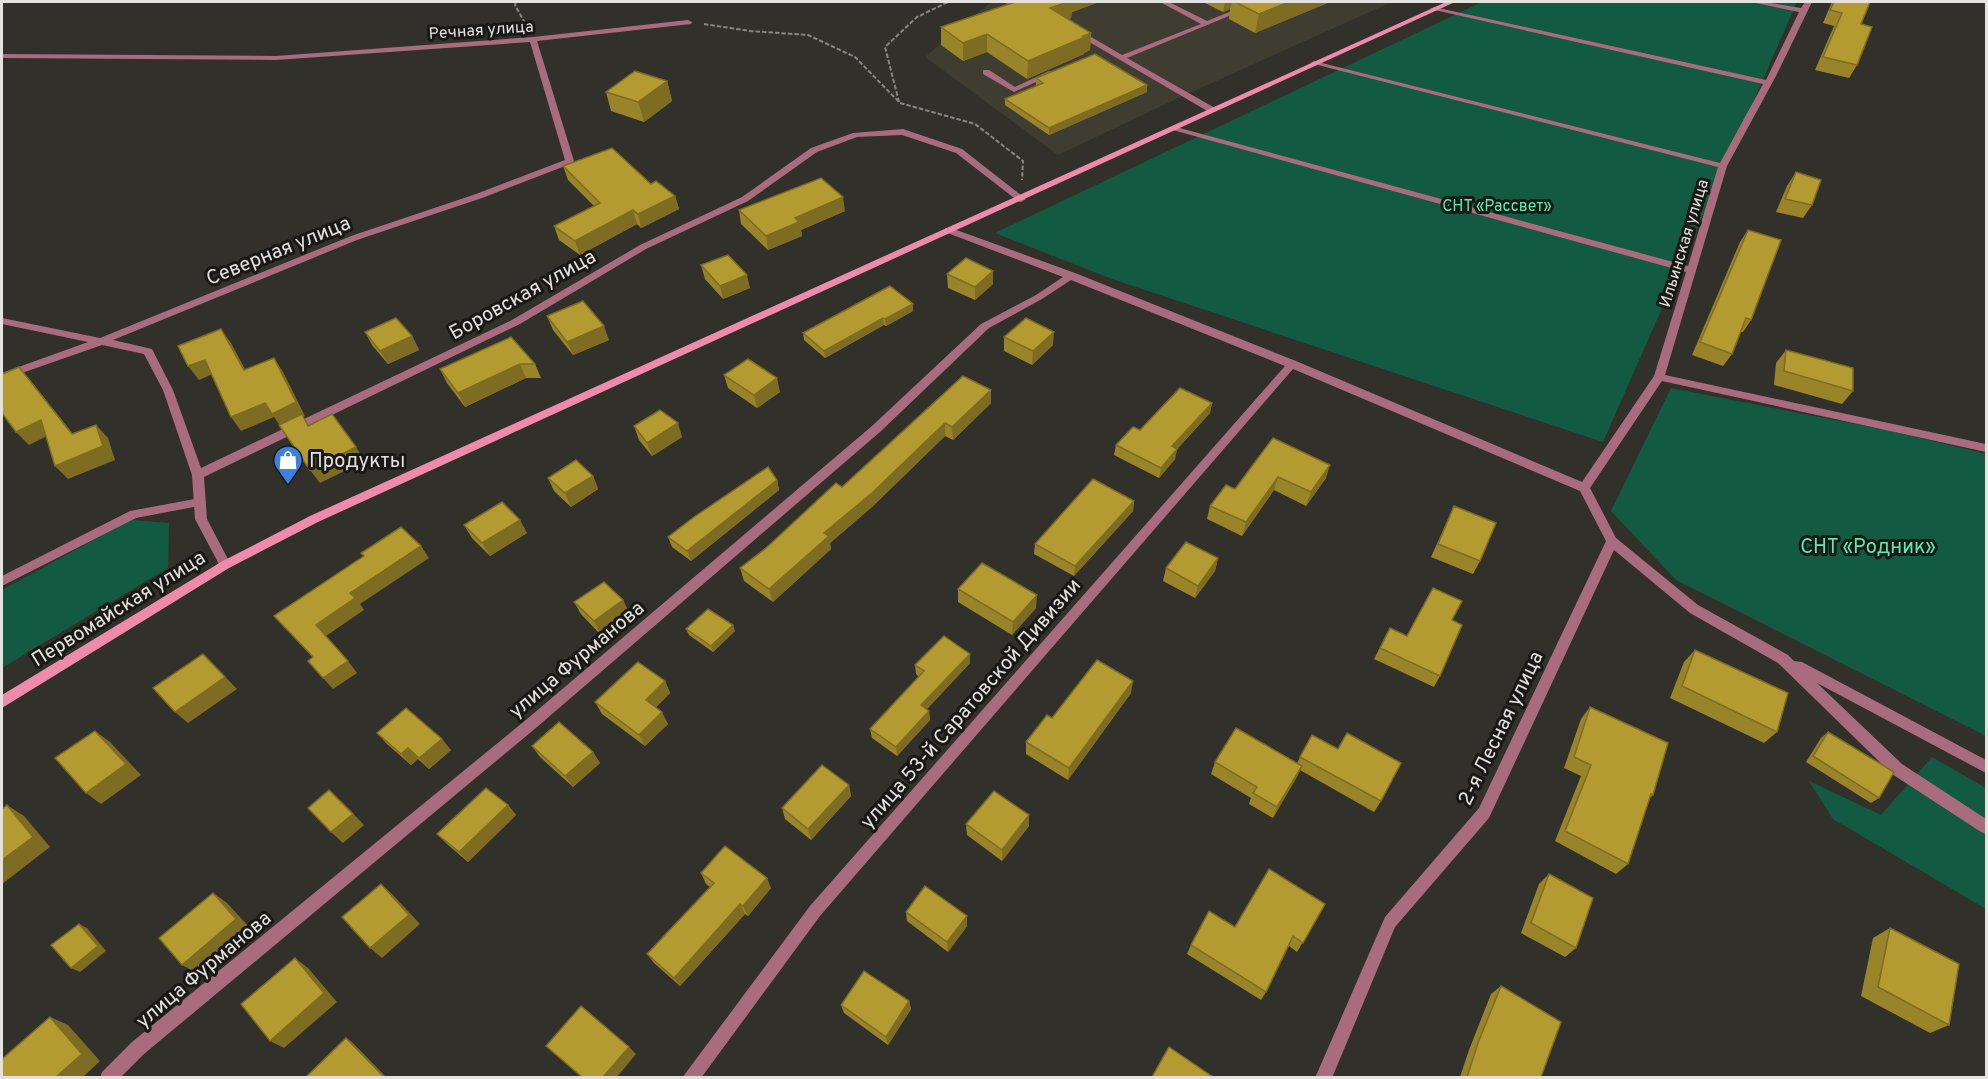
<svg xmlns="http://www.w3.org/2000/svg" width="1988" height="1079" viewBox="0 0 1988 1079" font-family="Overpass,sans-serif">
<style>
.built{fill:#3f3c32}
.green{fill:#125b42}
.lines{fill:none;stroke-linecap:round;stroke-linejoin:round}
.path{stroke:#878682;stroke-width:2;stroke-dasharray:4.5 2;stroke-linecap:butt}
.lane{fill:#a96b7e;fill-rule:evenodd}
.street{fill:#a96b7e;fill-rule:evenodd}
.secondary{fill:#ee8baa;fill-rule:evenodd}
.wall{fill:#9a842a}
.shaded-wall{fill:#7d6c22}
.building{fill:#b39a31;stroke:#7d6c22;stroke-width:1.5}
.labels{text-anchor:middle;stroke-width:6;stroke-linejoin:round;paint-order:stroke}
.far-street-label{font-size:16px;fill:#e3e2df;stroke:#181816}
.far-park-label{font-size:16px;fill:#53eeb4;stroke:#181816}
.street-label{font-size:20px;fill:#e3e2df;stroke:#181816}
.poi-label{font-size:20px;fill:#e3e2df;stroke:#181816;text-anchor:start}
.park-label{font-size:20px;fill:#53eeb4;stroke:#181816}
</style>
<rect width="100%" height="100%" fill="#31302b"/>
<polygon class="built" points="991,2 1392,2 1185,95 1058,155 925,57"/>
<g class="green">
<polygon points="1482,2 1797,2 1603,442 1112,279 995,233"/>
<polygon points="1671,388 1891,431 1986,454 1986,736 1676,580 1611,511"/>
<polygon points="130,520 169,523 168,568 2,668 2,590"/>
<polygon points="1932,757 1986,788 1986,909 1833,819 1809,781 1881,815"/>
</g>
<g class="lines">
<g class="path">
<polyline points="516,2 515,5 526,25"/>
<polyline points="704,24 750,31 808,35 855,57 900,103 975,124 1023,161 1022,180"/>
<polyline points="899,102 885,47 917,17 948,2"/>
</g>
<g class="lane">
<polygon points="1160,2 1169,2 1207,21 1254,2 1263,2 1127,58 1215,108 1215,112 1209,112 1074,33 1081,31 1122,55 1201,24"/>
<polygon points="983,70 989,70 1015,87 1049,71 1056,73 1014,92 983,74"/>
<polygon points="200,498 204,499 206,502 204,505 136,518 2,586 2,576 130,511"/>
</g>
<g class="street">
<polygon points="1751,2 1764,2 1801,8 1805,2 1812,2 1776,76 1727,166 1665,375 1986,444 1986,452 1662,381 1590,488 1616,538 1698,605 1788,655 1794,661 1802,662 1986,760 1986,773 1817,683 1902,764 1986,819 1986,834 1981,832 1892,774 1778,663 1690,613 1614,550 1489,818 1395,927 1332,1078 1315,1078 1385,917 1479,808 1606,541 1580,491 1293,369 820,916 701,1078 682,1078 810,906 1285,366 1071,280 1042,299 989,328 880,432 537,727 144,1054 120,1078 100,1078 102,1072 132,1042 527,719 872,426 981,324 1036,295 1063,277 945,232 945,228 951,228 1075,273 1296,361 1582,482 1654,376 1686,272 1169,129 1176,127 1688,266 1718,167 1310,63 1314,61 1720,163 1763,84 1430,9 1434,7 1766,80 1799,12"/>
<polygon points="688,20 692,22 691,24 537,41 574,161 573,163 482,198 357,240 113,340 152,349 173,390 201,468 512,320 640,245 742,197 811,148 853,133 903,129 962,149 1026,199 1021,202 1018,201 956,153 902,135 857,137 817,152 748,201 646,249 520,324 204,477 207,519 231,565 229,568 221,568 195,519 192,475 163,390 144,354 102,345 2,380 2,373 88,342 2,324 2,318 100,338 351,236 476,194 565,160 530,42 276,60 2,58 2,54 276,56 533,37"/>
</g>
<polygon class="secondary" points="1446,2 1455,2 318,522 229,568 2,708 2,695 221,562 310,516"/>
</g>
<g class="wall">
<polygon points="1004,2 1099,2 1072,12 1071,18 1068,19 1091,33 1090,50 1084,53 1084,54 1027,79 987,52 963,61 941,45 941,27 1008,4"/>
<polygon points="1203,2 1330,2 1255,33 1229,19 1230,9 1223,12"/>
<polygon points="1832,2 1870,2 1861,24 1857,65 1849,78 1815,70 1834,26 1823,23"/>
<polygon points="1036,78 1147,92 1049,135 1005,105 1005,99 1037,86 1036,85"/>
<polygon points="667,81 672,101 644,122 611,111 606,92"/>
<polygon points="563,166 651,184 675,196 679,209 641,228 637,224 580,255 559,240 554,226 594,206 568,180"/>
<polygon points="1796,172 1812,205 1803,218 1776,212 1787,186"/>
<polygon points="739,210 845,211 801,230 802,236 768,250 741,224"/>
<polygon points="1748,230 1751,320 1743,332 1741,332 1732,354 1723,366 1692,355 1740,242"/>
<polygon points="701,265 750,288 723,299 705,279"/>
<polygon points="947,274 993,284 975,300 948,288"/>
<polygon points="913,304 913,311 886,326 884,325 825,358 804,340 803,333"/>
<polygon points="547,316 609,340 573,355 553,330"/>
<polygon points="365,332 412,336 419,350 388,364 372,345"/>
<polygon points="511,337 535,364 541,378 526,378 465,407 447,383 440,369"/>
<polygon points="1004,337 1053,345 1032,365 1004,351"/>
<polygon points="1786,350 1853,391 1842,404 1774,385 1776,363"/>
<polygon points="724,375 780,392 757,408 728,388"/>
<polygon points="991,390 991,403 953,440 945,436 873,506 830,543 831,549 773,602 744,581 740,568 842,487"/>
<polygon points="1212,403 1210,413 1177,449 1175,459 1159,478 1114,455 1116,445 1140,430"/>
<polygon points="634,426 682,437 652,456 639,440"/>
<polygon points="1273,438 1326,478 1306,506 1274,490 1242,536 1207,519 1210,506 1235,489"/>
<polygon points="593,476 598,489 571,507 554,491 548,478"/>
<polygon points="777,480 779,490 691,561 672,547 668,537"/>
<polygon points="1134,501 1133,511 1074,576 1034,554 1035,544"/>
<polygon points="1454,506 1480,561 1473,574 1431,557"/>
<polygon points="464,525 527,533 490,556 472,538"/>
<polygon points="1218,558 1215,571 1195,598 1163,581 1166,568"/>
<polygon points="958,589 1036,608 1012,635 958,602"/>
<polygon points="623,600 629,613 600,634 581,614 574,602"/>
<polygon points="1452,620 1440,676 1434,687 1374,659 1390,628 1407,636"/>
<polygon points="686,629 735,631 713,652 689,635"/>
<polygon points="1695,650 1777,732 1764,743 1670,698 1684,662"/>
<polygon points="970,654 970,663 927,709 929,711 930,720 897,756 872,738 870,729 919,677 916,674 915,665"/>
<polygon points="665,681 670,693 656,707 668,724 645,746 602,714 595,702"/>
<polygon points="1131,693 1068,780 1026,754 1026,742 1052,718"/>
<polygon points="1590,707 1653,795 1650,798 1628,864 1616,874 1555,841 1581,776 1564,768 1581,719"/>
<polygon points="1828,732 1879,798 1871,803 1806,762 1821,738"/>
<polygon points="377,733 451,750 429,769 418,759 411,765 387,744"/>
<polygon points="532,746 593,752 600,763 573,787 540,757"/>
<polygon points="1300,757 1381,801 1374,812 1300,770 1273,818 1249,804 1251,798 1211,774 1215,762 1297,763"/>
<polygon points="849,785 851,796 811,840 785,819 782,808"/>
<polygon points="508,805 516,815 468,862 447,844 437,834"/>
<polygon points="966,824 1029,826 1002,861 967,835"/>
<polygon points="701,873 771,888 748,916 745,914 680,986 654,963 647,954 710,887 706,884"/>
<polygon points="1549,874 1576,948 1565,957 1521,933 1539,884"/>
<polygon points="1325,904 1297,952 1289,946 1266,992 1261,1000 1187,954 1191,945 1235,927"/>
<polygon points="906,912 967,926 948,952 907,921"/>
<polygon points="1890,928 1949,1025 1930,1033 1861,996 1873,938"/>
<polygon points="1501,986 1541,1077 1460,1077 1469,1050 1491,994"/>
<polygon points="909,1001 911,1009 888,1045 844,1013 841,1005"/>
</g>
<g class="shaded-wall">
<polygon points="1066,2 1099,2 1072,12 1071,18 1049,26 1050,8"/>
<polygon points="1225,2 1232,2 1230,9 1223,12"/>
<polygon points="1289,2 1330,2 1255,33 1259,14"/>
<polygon points="1091,33 1090,50 1084,53 1084,54 1027,79 1028,61"/>
<polygon points="987,34 987,52 963,61 963,43"/>
<polygon points="667,81 672,101 644,122 638,102"/>
<polygon points="1147,85 1147,92 1049,135 1049,128"/>
<polygon points="675,196 679,209 641,228 638,214"/>
<polygon points="843,197 845,211 801,230 802,236 768,250 766,236 795,218"/>
<polygon points="633,210 637,224 580,255 575,241"/>
<polygon points="993,271 993,284 975,300 975,287"/>
<polygon points="747,275 750,288 723,299 720,286"/>
<polygon points="913,304 913,311 886,326 885,319"/>
<polygon points="883,318 884,325 825,358 824,351"/>
<polygon points="604,326 609,340 573,355 567,342"/>
<polygon points="221,329 231,343 253,384 244,370"/>
<polygon points="1054,332 1053,345 1032,365 1033,351"/>
<polygon points="412,336 419,350 388,364 380,351"/>
<polygon points="274,358 283,372 305,416 303,417 311,428 281,427 274,417 241,431 231,417"/>
<polygon points="205,360 215,373 199,380 188,366"/>
<polygon points="520,364 526,378 465,407 458,393"/>
<polygon points="19,367 31,381 84,448 72,434"/>
<polygon points="777,378 780,392 757,408 754,395"/>
<polygon points="991,390 991,403 953,440 952,427"/>
<polygon points="1212,403 1210,413 1170,457 1172,446"/>
<polygon points="41,420 53,433 29,445 16,432"/>
<polygon points="678,423 682,437 652,456 647,443"/>
<polygon points="945,423 945,436 873,506 830,543 831,549 773,602 769,589 824,533"/>
<polygon points="96,425 108,438 115,460 68,479 55,466"/>
<polygon points="356,447 365,461 320,483 310,470"/>
<polygon points="1177,449 1175,459 1159,478 1161,468"/>
<polygon points="1330,465 1326,478 1306,506 1311,492"/>
<polygon points="593,476 598,489 571,507 565,493"/>
<polygon points="1278,477 1274,490 1242,536 1246,522"/>
<polygon points="777,480 779,490 691,561 687,551"/>
<polygon points="1134,501 1133,511 1074,576 1075,566"/>
<polygon points="520,520 527,533 490,556 482,543"/>
<polygon points="421,546 429,558 360,604 364,610 326,636 316,625 350,593"/>
<polygon points="1218,558 1215,571 1195,598 1198,586"/>
<polygon points="1037,595 1036,608 1012,635 1013,622"/>
<polygon points="623,600 629,613 600,634 594,621"/>
<polygon points="733,625 735,631 713,652 711,646"/>
<polygon points="203,654 237,689 188,723 175,712"/>
<polygon points="970,654 970,663 922,714 921,705"/>
<polygon points="348,661 357,673 333,689 323,678"/>
<polygon points="665,681 670,693 651,712 646,700"/>
<polygon points="1133,681 1131,693 1068,780 1069,768"/>
<polygon points="929,711 930,720 897,756 896,747"/>
<polygon points="662,712 668,724 645,746 639,735"/>
<polygon points="95,731 110,742 141,775 101,804 86,793"/>
<polygon points="442,739 451,750 429,769 419,758"/>
<polygon points="408,748 418,759 411,765 401,754"/>
<polygon points="593,752 600,763 573,787 565,776"/>
<polygon points="1302,766 1297,777 1273,818 1277,807"/>
<polygon points="849,785 851,796 811,840 808,829"/>
<polygon points="341,801 364,825 343,843 331,832"/>
<polygon points="7,805 24,816 50,847 2,884 2,860"/>
<polygon points="508,805 516,815 468,862 459,852"/>
<polygon points="1029,815 1029,826 1002,861 1002,850"/>
<polygon points="767,878 771,888 748,916 743,906"/>
<polygon points="381,884 392,894 420,924 382,958 370,948"/>
<polygon points="213,893 227,903 250,928 198,974 182,965"/>
<polygon points="740,904 745,914 680,986 674,978"/>
<polygon points="967,916 967,926 948,952 947,942"/>
<polygon points="79,924 87,928 106,951 80,972 71,968"/>
<polygon points="295,958 308,968 337,1002 284,1048 270,1041"/>
<polygon points="909,1001 911,1009 888,1045 886,1037"/>
<polygon points="50,1017 68,1025 100,1061 83,1077 56,1077"/>
<polygon points="346,1038 352,1042 386,1077 384,1077"/>
<polygon points="629,1047 636,1054 617,1077 603,1077"/>
</g>
<g class="building">
<polygon points="1015,2 1068,2 1050,8 1091,33 1083,36 1085,37 1028,61 987,34 963,43 941,27"/>
<polygon points="1235,2 1289,2 1259,14"/>
<polygon points="1834,2 1870,2 1861,24 1872,27 1857,65 1823,57 1842,13 1830,10"/>
<polygon points="1095,54 1147,85 1049,128 1005,99 1043,83 1036,78"/>
<polygon points="635,71 667,81 638,102 606,92"/>
<polygon points="612,148 651,184 656,181 675,196 638,214 633,210 575,241 554,226 600,203 563,166"/>
<polygon points="1796,172 1821,180 1812,205 1785,199"/>
<polygon points="821,178 843,197 795,218 799,222 766,236 739,210"/>
<polygon points="1748,230 1781,240 1751,320 1746,318 1732,354 1700,342"/>
<polygon points="728,255 747,275 720,286 701,265"/>
<polygon points="966,258 993,271 975,287 947,274"/>
<polygon points="890,286 913,304 885,319 883,318 824,351 803,333"/>
<polygon points="583,301 604,326 567,342 547,316"/>
<polygon points="396,318 412,336 380,351 365,332"/>
<polygon points="1026,318 1054,332 1033,351 1004,337"/>
<polygon points="221,329 244,370 274,358 296,402 272,414 265,403 231,417 205,360 188,366 178,346"/>
<polygon points="511,337 535,364 520,364 458,393 440,369"/>
<polygon points="1786,350 1853,368 1853,391 1784,371"/>
<polygon points="748,359 777,378 754,395 724,375"/>
<polygon points="19,367 72,434 96,425 103,446 55,466 41,420 16,432 2,413 2,374"/>
<polygon points="963,376 991,390 952,427 945,423 872,493 824,533 829,536 769,589 740,568 765,549 836,483 842,487"/>
<polygon points="1180,388 1212,403 1172,446 1177,449 1161,468 1116,445 1133,427 1140,430"/>
<polygon points="660,410 678,423 647,443 634,426"/>
<polygon points="302,414 308,426 332,414 356,447 310,470 279,425"/>
<polygon points="1273,438 1330,465 1311,492 1278,477 1246,522 1210,506 1226,485 1235,489"/>
<polygon points="576,460 593,476 565,493 548,478"/>
<polygon points="768,467 777,480 687,551 668,537 694,517"/>
<polygon points="1093,479 1134,501 1075,566 1035,544"/>
<polygon points="502,502 520,520 482,543 464,525"/>
<polygon points="1454,506 1496,523 1480,561 1438,544"/>
<polygon points="401,527 421,546 350,593 355,598 316,625 348,661 323,678 308,661 313,657 274,616 364,556 361,553"/>
<polygon points="1186,542 1218,558 1198,586 1166,568"/>
<polygon points="982,563 1037,595 1013,622 958,589"/>
<polygon points="604,582 623,600 594,621 574,602"/>
<polygon points="1433,588 1462,601 1452,620 1462,625 1440,676 1380,648 1390,628 1407,636"/>
<polygon points="708,609 733,625 711,646 686,629"/>
<polygon points="944,636 970,654 921,705 929,711 896,747 870,729 924,671 915,665"/>
<polygon points="1695,650 1788,693 1777,732 1682,686"/>
<polygon points="203,654 225,677 175,712 153,688"/>
<polygon points="1097,660 1133,681 1069,768 1026,742 1047,715 1052,718"/>
<polygon points="638,662 665,681 646,700 662,712 639,735 595,702"/>
<polygon points="1590,707 1668,743 1653,795 1651,794 1628,864 1565,831 1591,765 1574,757"/>
<polygon points="406,708 442,739 419,758 408,748 401,754 377,733"/>
<polygon points="559,722 593,752 565,776 532,746"/>
<polygon points="1236,728 1302,766 1277,807 1253,793 1257,787 1215,762"/>
<polygon points="95,731 126,764 86,793 55,758"/>
<polygon points="1828,732 1894,772 1879,798 1813,756"/>
<polygon points="1347,733 1401,763 1381,801 1300,757 1312,735 1338,749"/>
<polygon points="822,765 849,785 808,829 782,808"/>
<polygon points="486,788 508,805 459,852 437,834"/>
<polygon points="329,790 353,814 331,832 308,808"/>
<polygon points="994,791 1029,815 1002,850 966,824"/>
<polygon points="7,805 33,837 2,860 2,809"/>
<polygon points="725,846 767,878 743,906 740,904 674,978 647,954 714,883 701,873"/>
<polygon points="1269,869 1325,904 1303,943 1293,936 1266,992 1191,945 1209,911 1235,927"/>
<polygon points="1549,874 1593,898 1576,948 1531,923"/>
<polygon points="381,884 409,915 370,948 342,917"/>
<polygon points="925,886 967,916 947,942 906,912"/>
<polygon points="213,893 236,919 182,965 159,938"/>
<polygon points="79,924 98,946 71,968 51,945"/>
<polygon points="1890,928 1959,964 1949,1025 1878,987"/>
<polygon points="295,958 324,993 270,1041 241,1004"/>
<polygon points="864,971 909,1001 886,1037 841,1005"/>
<polygon points="1501,986 1561,1022 1541,1077 1467,1077 1478,1043"/>
<polygon points="581,1006 629,1047 603,1077 582,1077 546,1046"/>
<polygon points="50,1017 82,1054 56,1077 2,1077 2,1059"/>
<polygon points="346,1038 384,1077 308,1077 307,1076"/>
<polygon points="1169,1047 1213,1077 1152,1077"/>
</g>
<defs>
<g id="shop-pin" transform="scale(1.5)"><path d="M0 17L-7.5 6A9.5 9.5 0 1 1 7.5 6Z" fill="#3f7fe0" stroke="#181816"/><path d="M-5-2.5h2.3a2.7 3.5 0 0 1 5.4 0H5L5.5 6h-11ZM-1.5-2.5h3a1.5 2.3 0 0 0-3 0Z" fill="#fff"/></g>
</defs>
<g fill-rule="evenodd">
<use href="#shop-pin" x="288" y="460"/>
</g>
<g class="labels">
<g class="far-street-label">
<text transform="translate(481 29) rotate(-4)" y="6">Речная улица</text>
<text transform="translate(1683 243) rotate(-73)" y="6">Ильинская улица</text>
</g>
<g class="far-park-label">
<text x="1497" y="211">СНТ «Рассвет»</text>
</g>
<g class="street-label">
<text transform="translate(278 250) rotate(-22)" y="7">Северная улица</text>
<text transform="translate(522 294) rotate(-29)" y="7">Боровская улица</text>
<text transform="translate(118 608) rotate(-32)" y="7">Первомайская улица</text>
<text transform="translate(576 659) rotate(-40)" y="7">улица Фурманова</text>
<text transform="translate(970 703) rotate(-49)" y="7">улица 53-й Саратовской Дивизии</text>
<text transform="translate(1500 728) rotate(-64)" y="7">2-я Лесная улица</text>
<text transform="translate(203 969) rotate(-40)" y="7">улица Фурманова</text>
</g>
<g class="poi-label">
<text x="309" y="467">Продукты</text>
</g>
<g class="park-label">
<text x="1868" y="553">СНТ «Родник»</text>
</g>
</g>
<rect width="1988" height="1079" fill="none" stroke="#e3e2df" stroke-width="6"/>
</svg>
